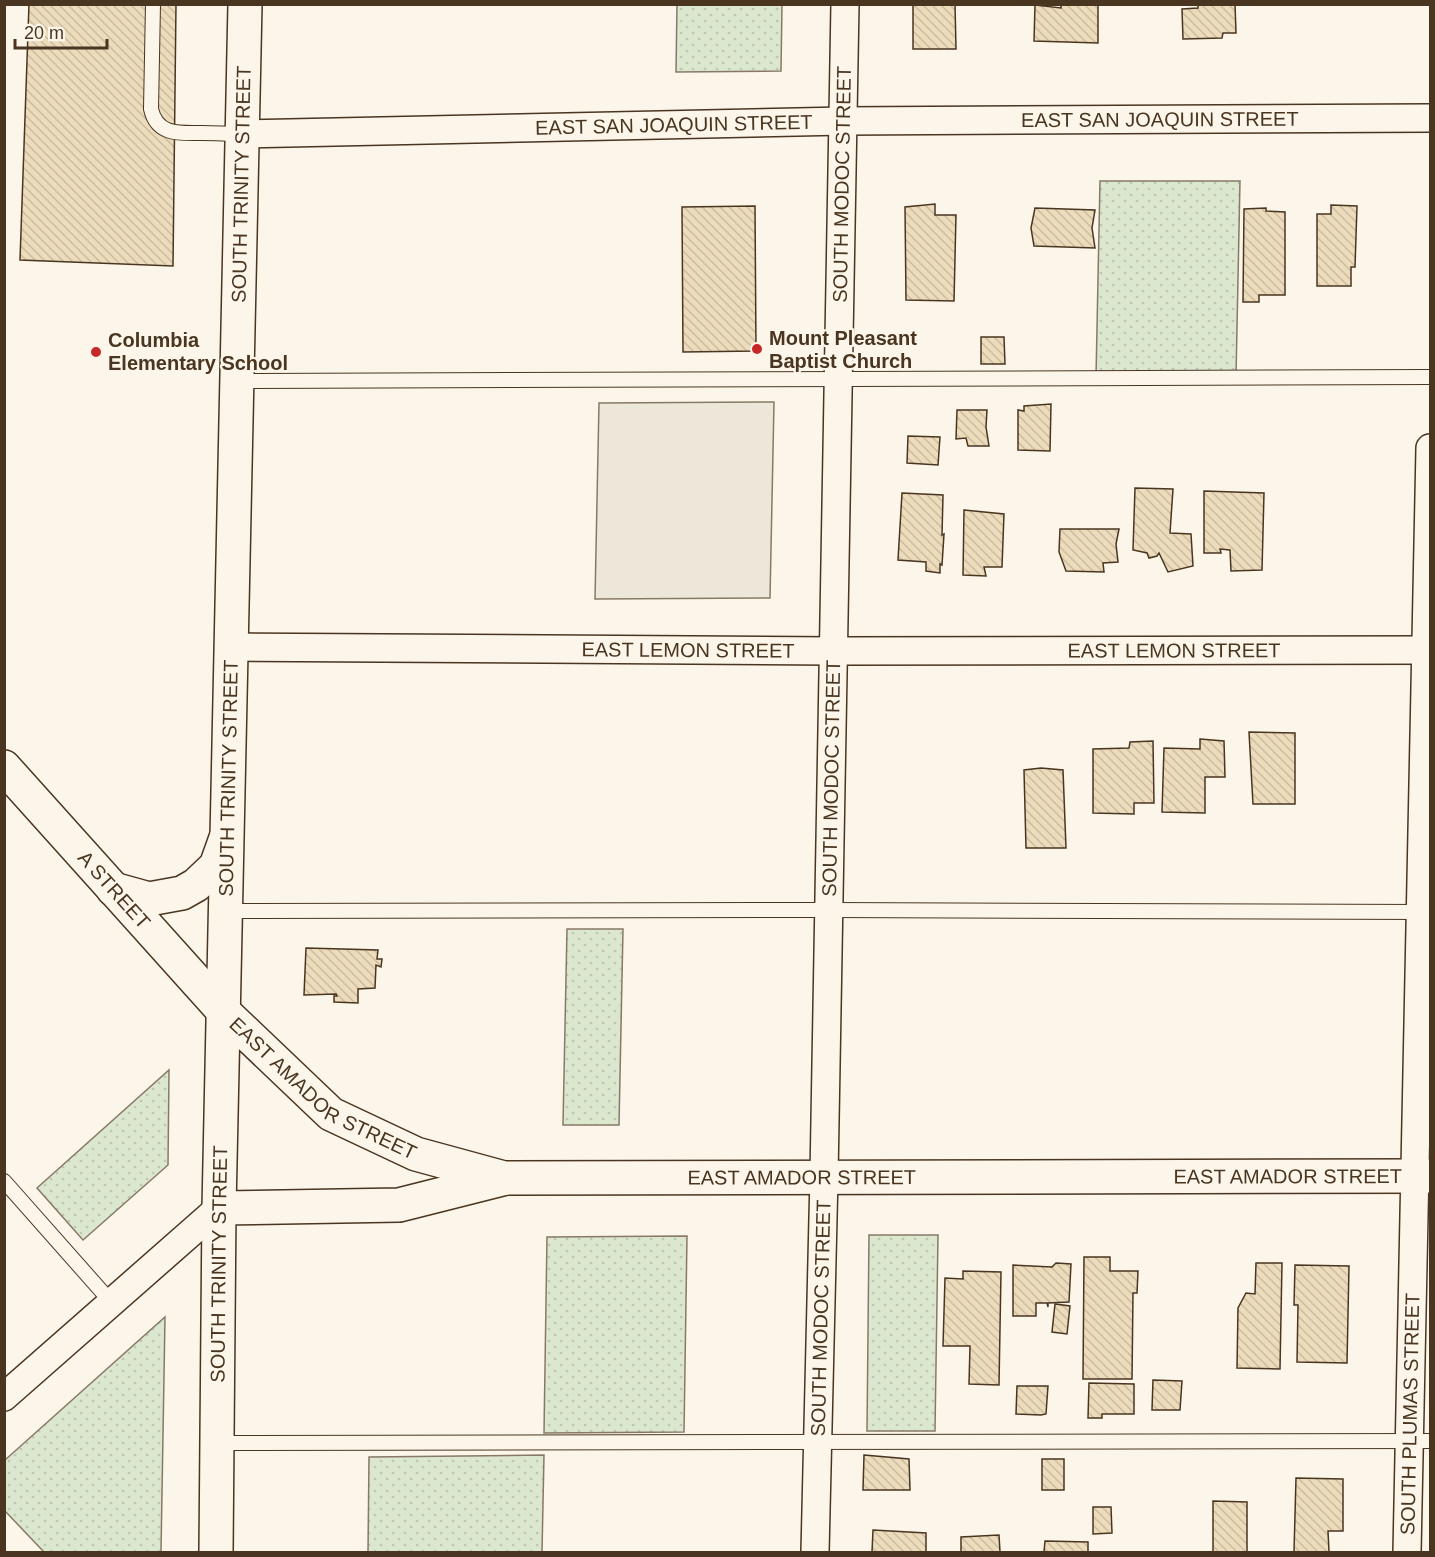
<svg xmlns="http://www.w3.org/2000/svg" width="1435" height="1557" viewBox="0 0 1435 1557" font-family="Helvetica,sans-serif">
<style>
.grass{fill:url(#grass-dots);stroke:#887966;stroke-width:1.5}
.parking{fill:#ede7d9;stroke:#887966;stroke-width:1.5}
.building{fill:url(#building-back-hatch);stroke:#4a3520;stroke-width:1.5}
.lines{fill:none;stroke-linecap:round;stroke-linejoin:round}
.lane-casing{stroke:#4a3520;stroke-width:16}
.street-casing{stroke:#4a3520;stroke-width:30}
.secondary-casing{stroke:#4a3520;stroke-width:36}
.lane{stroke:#fbf6e9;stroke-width:14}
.street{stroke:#fbf6e9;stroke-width:27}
.secondary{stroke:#fbf6e9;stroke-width:33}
.poi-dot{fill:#c62828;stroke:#fbf6e9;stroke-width:2}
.labels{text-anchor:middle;stroke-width:4.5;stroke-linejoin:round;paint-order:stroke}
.street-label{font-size:20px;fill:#4a3520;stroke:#fbf6e9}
.poi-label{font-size:20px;font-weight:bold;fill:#4a3520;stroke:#fbf6e9;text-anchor:start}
</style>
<defs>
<pattern id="grass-dots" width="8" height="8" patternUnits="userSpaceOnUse" patternTransform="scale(1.5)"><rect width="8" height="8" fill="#dce7d0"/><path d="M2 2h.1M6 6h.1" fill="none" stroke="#bec7b2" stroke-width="1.8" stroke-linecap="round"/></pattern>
<pattern id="building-back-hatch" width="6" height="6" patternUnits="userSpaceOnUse" patternTransform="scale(1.5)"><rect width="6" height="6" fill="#ecdcbc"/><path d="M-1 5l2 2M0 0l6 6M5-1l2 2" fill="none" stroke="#ccbda1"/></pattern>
</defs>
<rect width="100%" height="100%" fill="#fbf6e9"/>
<g class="grass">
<polygon points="677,5 782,5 781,71 676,72"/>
<polygon points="1100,181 1240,181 1236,376 1096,377"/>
<polygon points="567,929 623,929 619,1125 563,1125"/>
<polygon points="169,1070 168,1165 83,1240 37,1188"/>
<polygon points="869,1235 938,1235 935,1431 867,1431"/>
<polygon points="687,1236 684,1432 544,1433 547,1237"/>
<polygon points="165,1317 161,1552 44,1552 5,1511 5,1460"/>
<polygon points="544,1455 542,1552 368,1552 369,1457"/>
</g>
<polygon class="parking" points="774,402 770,598 595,599 599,403"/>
<g class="building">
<polygon points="29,4 176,4 173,266 20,260"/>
<polygon points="913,4 955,4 956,49 913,49"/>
<polygon points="1061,4 1098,4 1098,43 1034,41 1035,5 1061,8"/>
<polygon points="1198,4 1235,4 1236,33 1223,33 1222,38 1183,39 1182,9 1198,8"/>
<polygon points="935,204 935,215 956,215 954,301 906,300 905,207"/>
<polygon points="1331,205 1357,206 1355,267 1351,267 1351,286 1317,286 1317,214 1331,214"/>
<polygon points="755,206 756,351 683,352 682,207"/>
<polygon points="1035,208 1095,210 1092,228 1095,248 1034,246 1031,228"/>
<polygon points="1266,208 1266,211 1285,212 1285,295 1259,295 1259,302 1243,302 1244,209"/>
<polygon points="981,337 1004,337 1005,364 981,364"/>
<polygon points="1051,404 1050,451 1018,450 1018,410 1024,411 1024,406"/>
<polygon points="957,410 987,410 986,427 989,446 968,446 966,438 956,439"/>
<polygon points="908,436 940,437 938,465 907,463"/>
<polygon points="1135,488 1173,489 1170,533 1191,534 1193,566 1168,572 1159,553 1157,556 1149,558 1147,553 1133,550"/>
<polygon points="1204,491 1264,493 1262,570 1231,571 1230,550 1220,549 1221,553 1204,553"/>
<polygon points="902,493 943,495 942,535 944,534 942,565 940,564 940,573 926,571 926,562 898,560"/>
<polygon points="964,510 1004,514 1002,567 984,567 986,576 963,575"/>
<polygon points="1060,529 1119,529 1116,544 1118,562 1103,563 1104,572 1066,571 1059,552"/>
<polygon points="1249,732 1295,733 1295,804 1253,804"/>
<polygon points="1200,739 1224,741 1225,777 1205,777 1205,813 1162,812 1164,748 1200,749"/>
<polygon points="1153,741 1154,803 1134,803 1134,814 1093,813 1093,749 1129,748 1130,742"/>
<polygon points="1041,768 1063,770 1066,848 1026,848 1024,770"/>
<polygon points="306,948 378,950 377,959 382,959 381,967 376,965 375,988 358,989 358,1003 334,1002 334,996 337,996 336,994 304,995"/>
<polygon points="1084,1257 1110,1257 1110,1271 1138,1271 1137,1293 1133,1293 1132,1379 1083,1379"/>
<polygon points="1056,1263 1071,1264 1069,1302 1048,1303 1048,1307 1047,1303 1036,1303 1036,1316 1013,1316 1013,1265 1052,1267"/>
<polygon points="1256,1263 1282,1263 1280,1369 1237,1368 1238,1308 1246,1293 1255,1294"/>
<polygon points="1295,1265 1349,1266 1347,1363 1297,1362 1298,1305 1294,1305"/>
<polygon points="963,1271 1001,1272 999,1385 969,1384 970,1346 943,1346 945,1278 963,1279"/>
<polygon points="1055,1304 1070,1306 1067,1334 1052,1332"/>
<polygon points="1153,1380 1182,1381 1180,1410 1152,1410"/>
<polygon points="1089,1383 1134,1384 1134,1414 1102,1414 1102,1418 1088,1418"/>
<polygon points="1017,1386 1048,1386 1046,1414 1041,1415 1016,1414"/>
<polygon points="864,1455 909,1459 910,1490 863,1490"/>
<rect x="1042" y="1459" width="22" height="31"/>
<polygon points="1296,1478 1343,1479 1343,1531 1328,1531 1329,1552 1294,1552"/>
<polygon points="1213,1501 1247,1502 1247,1552 1213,1552"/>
<polygon points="1093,1507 1111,1507 1112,1533 1093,1534"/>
<polygon points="873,1530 926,1533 926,1552 872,1552"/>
<polygon points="999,1535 1000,1552 961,1552 961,1537"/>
<polygon points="1045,1541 1088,1542 1088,1552 1044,1552"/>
</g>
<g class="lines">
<g class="lane-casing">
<g id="lane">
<path d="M153,4L151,109C157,136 180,133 202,133C215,133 229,134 242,134"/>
<polyline points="237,381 1430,377"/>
<polyline points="227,911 829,910 1425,912"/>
<polyline points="4,1181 112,1303"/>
<polyline points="217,1443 1430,1441"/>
</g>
</g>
<g class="street-casing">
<g id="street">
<path id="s1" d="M242,134L844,121L1430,118"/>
<path id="s2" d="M232,647L834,651L1430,650"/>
<polyline points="4,1397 219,1208"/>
<path id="s3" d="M815,1552L824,1176L845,4"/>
<path id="s4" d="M1407,1552L1430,448"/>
</g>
</g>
<g class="secondary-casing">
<g id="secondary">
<path id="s5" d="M4,767L225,1013L331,1114L416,1154L504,1178L1430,1176"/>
<polyline points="113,889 149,899 182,893 196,885 216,866 226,838"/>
<polyline points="219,1208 399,1205 502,1179"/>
<path id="s6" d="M216,1552L219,1208L245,4"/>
</g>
</g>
<use href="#lane" class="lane"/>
<use href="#street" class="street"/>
<use href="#secondary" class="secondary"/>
</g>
<g class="poi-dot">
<circle cx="757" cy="349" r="6"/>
<circle cx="96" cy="352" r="6"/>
</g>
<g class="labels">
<g class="street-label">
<text dy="7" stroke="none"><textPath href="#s1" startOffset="918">EAST SAN JOAQUIN STREET</textPath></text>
<text dy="7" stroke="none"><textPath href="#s1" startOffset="432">EAST SAN JOAQUIN STREET</textPath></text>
<text dy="7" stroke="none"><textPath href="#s6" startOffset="1368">SOUTH TRINITY STREET</textPath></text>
<text dy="7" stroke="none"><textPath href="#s3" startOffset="1368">SOUTH MODOC STREET</textPath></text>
<text dy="7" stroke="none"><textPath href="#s2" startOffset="456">EAST LEMON STREET</textPath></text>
<text dy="7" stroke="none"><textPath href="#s2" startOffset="942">EAST LEMON STREET</textPath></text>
<text dy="7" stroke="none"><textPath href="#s6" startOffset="774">SOUTH TRINITY STREET</textPath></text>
<text dy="7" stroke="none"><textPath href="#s3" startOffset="774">SOUTH MODOC STREET</textPath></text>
<text dy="7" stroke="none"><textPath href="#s5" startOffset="165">A STREET</textPath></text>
<text dy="7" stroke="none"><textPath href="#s5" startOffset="456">EAST AMADOR STREET</textPath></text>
<text dy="7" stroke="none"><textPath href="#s5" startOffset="1446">EAST AMADOR STREET</textPath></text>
<text dy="7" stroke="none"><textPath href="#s5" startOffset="960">EAST AMADOR STREET</textPath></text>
<text dy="7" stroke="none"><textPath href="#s6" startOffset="288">SOUTH TRINITY STREET</textPath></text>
<text dy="7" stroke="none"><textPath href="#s3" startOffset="234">SOUTH MODOC STREET</textPath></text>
<text dy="7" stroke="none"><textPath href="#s4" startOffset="138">SOUTH PLUMAS STREET</textPath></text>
</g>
<g class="poi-label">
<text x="769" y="345">Mount Pleasant<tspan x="769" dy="23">Baptist Church</tspan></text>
<text x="108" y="347">Columbia<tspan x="108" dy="23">Elementary School</tspan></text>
</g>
</g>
<rect width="1435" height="1557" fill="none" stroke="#4a3520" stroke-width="12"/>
<path d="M15 39v9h92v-9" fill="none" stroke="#4a3520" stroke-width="3"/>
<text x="24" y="39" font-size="18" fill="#4a3520" stroke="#fbf6e9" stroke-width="4.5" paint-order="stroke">20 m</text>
</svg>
